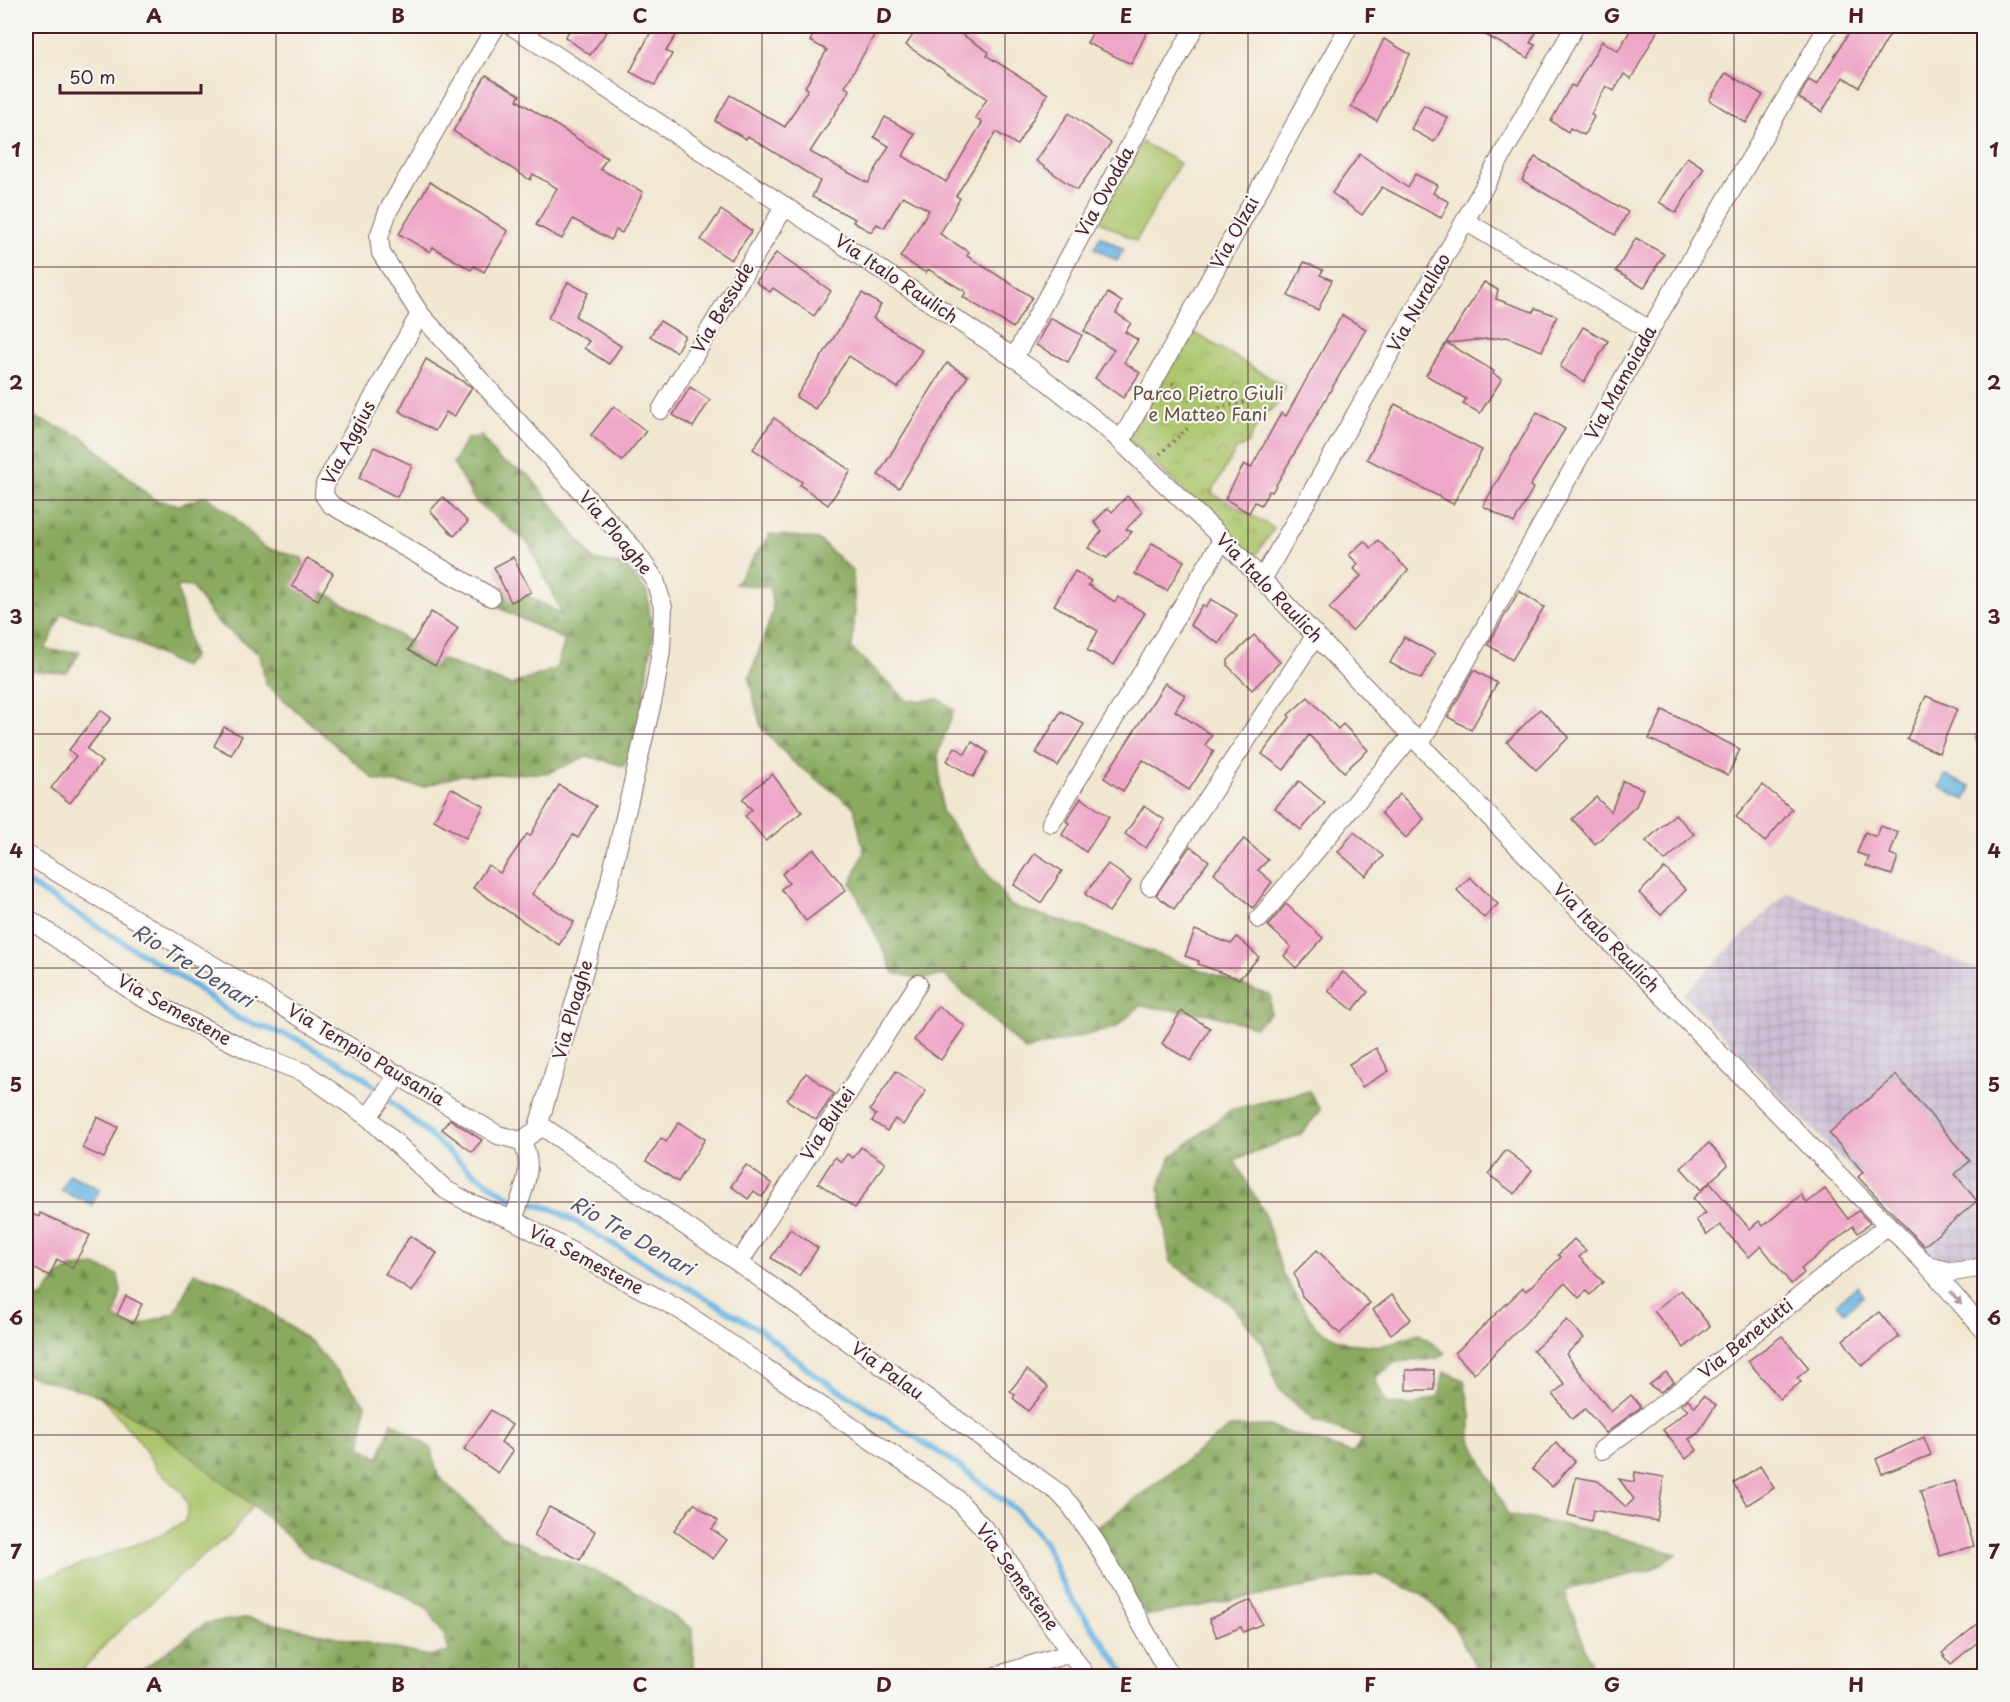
<svg xmlns="http://www.w3.org/2000/svg" width="2010" height="1702" viewBox="0 0 2010 1702" font-family="'Playpen Sans',sans-serif">
<style>
.industrial{fill:url(#industrial-grid)}
.grass{fill:#acc56a;stroke:#7b724a;stroke-width:1.5}
.forest{fill:url(#forest-firs);stroke:#6a6444;stroke-width:1.5}
.park{fill:url(#park-crowns);stroke:#7b724a;stroke-width:1.5}
.water{fill:url(#water-ripples);stroke:#596986;stroke-width:1.5}
.lines{fill:none;stroke-linecap:round;stroke-linejoin:round}
.stream{stroke:#68b3e1;stroke-width:6}
.building{fill:#efa7c8}
.minor-casing{stroke:#846565;stroke-width:20}
.path{stroke:#846565;stroke-width:4;stroke-dasharray:1.5 4.5;stroke-linecap:butt}
.minor{stroke:#fff;stroke-width:18}
.oneway{fill:#ae9aa0}
.grid{fill:none;stroke:#4a1f2b;stroke-width:1.5;stroke-opacity:0.55}
.labels{text-anchor:middle;stroke-width:4.5;stroke-linejoin:round;paint-order:stroke}
.street-label{font-size:18px;fill:#4a1f2b;stroke:#f6f6f2}
.park-label{font-size:18px;fill:#67513e;stroke:#f6f6f2}
.water-label{font-size:20px;font-style:italic;fill:#54536b;stroke:#f6f6f2}
.neatline{fill:none;stroke:#4a1f2b;stroke-width:2}
.grid-label{font-size:20px;text-anchor:middle;font-weight:bold;fill:#4a1f2b}
</style>
<defs>
<pattern id="industrial-grid" width="8" height="8" patternUnits="userSpaceOnUse" patternTransform="scale(1.5)"><rect width="8" height="8" fill="#ccbed4"/><path d="M0 4h8M4 0v8" fill="none" stroke="#b1a3b6"/></pattern>
<pattern id="forest-firs" width="22" height="20" patternUnits="userSpaceOnUse" patternTransform="scale(1.5)"><rect width="22" height="20" fill="#89aa5e"/><path d="M5 1l3.5 6h-7zM16 11l3.5 6h-7z" fill="#728a4e"/></pattern>
<pattern id="park-crowns" width="20" height="18" patternUnits="userSpaceOnUse" patternTransform="scale(1.5)"><rect width="20" height="18" fill="#acc56a"/><path d="M2 6a3 3 0 1 1 6 0M12 15a3 3 0 1 1 6 0" fill="none" stroke="#8e9f57"/></pattern>
<pattern id="water-ripples" width="26" height="14" patternUnits="userSpaceOnUse" patternTransform="scale(1.5)"><rect width="26" height="14" fill="#68b3e1"/><path d="M2 4q2-2 4 0t4 0M15 11q2-2 4 0t4 0" fill="none" stroke="#5891b7"/></pattern>
</defs>
<rect width="100%" height="100%" fill="#f6f6f2"/>
<filter id="ink" filterUnits="userSpaceOnUse"><feTurbulence type="fractalNoise" baseFrequency=".0167" numOctaves="2"/><feDisplacementMap in="SourceGraphic" scale="12" xChannelSelector="R" yChannelSelector="G"/><feConvolveMatrix kernelMatrix="1 2 1 2 8 2 1 2 1" color-interpolation-filters="sRGB"/></filter>
<filter id="wash" filterUnits="userSpaceOnUse"><feTurbulence type="fractalNoise" baseFrequency=".008" numOctaves="4" result="noise"/><feDisplacementMap in="SourceGraphic" scale="24" xChannelSelector="R" yChannelSelector="G"/><feGaussianBlur stdDeviation="1.35" result="paint"/><feColorMatrix in="noise" values="0 0 0 0 0 0 0 0 0 0 0 0 0 0 0 0 0 1.4 0 .05"/><feComposite in="paint" operator="in"/></filter>
<g filter="url(#wash)">
<rect width="100%" height="100%" fill="#f1e7d0"/>
<polygon class="industrial" points="1787,892 1984,972 1984,1256 1969,1262 1944,1259 1921,1250 1858,1177 1683,994"/>
<g class="grass">
<polygon points="1142,142 1180,163 1136,241 1098,220"/>
<polygon points="100,1396 160,1433 253,1505 232,1533 195,1562 108,1641 78,1676 26,1676 26,1576 45,1578 156,1537 185,1522 188,1507 183,1493 156,1468 140,1442"/>
</g>
<g class="forest">
<polygon points="26,414 83,437 153,499 179,505 206,496 231,514 263,547 302,558 308,583 440,659 510,685 556,669 565,640 495,606 504,583 562,614 528,543 475,501 453,463 467,439 482,436 499,460 529,475 594,560 626,566 647,592 653,637 638,734 624,766 587,756 549,773 461,775 423,787 375,780 266,684 260,655 216,621 192,587 177,586 193,657 183,667 103,625 62,614 45,650 80,652 67,673 26,671 26,589 30,583 26,579"/>
<polygon points="770,534 818,539 853,571 855,613 852,649 908,701 939,699 954,710 938,753 942,812 1011,906 1079,926 1271,995 1270,1014 1255,1027 1209,1014 1140,1006 1115,1028 1025,1050 944,975 922,979 894,973 851,883 864,852 854,807 793,762 761,727 749,679 773,611 770,587 735,584"/>
<polygon points="1309,1091 1321,1110 1301,1134 1234,1160 1264,1212 1283,1275 1317,1329 1347,1343 1381,1346 1419,1333 1445,1353 1436,1359 1396,1362 1375,1378 1386,1403 1411,1406 1439,1396 1444,1371 1464,1380 1471,1413 1471,1439 1508,1515 1593,1530 1677,1554 1651,1570 1564,1590 1592,1666 1601,1676 1478,1676 1476,1667 1452,1623 1421,1594 1375,1574 1146,1616 1094,1530 1230,1427 1269,1426 1352,1453 1363,1439 1313,1420 1278,1388 1263,1344 1232,1305 1170,1262 1159,1187 1171,1157 1230,1110"/>
<polygon points="97,1266 118,1275 121,1291 115,1318 133,1327 175,1313 194,1273 235,1286 312,1343 365,1404 361,1448 379,1458 392,1422 431,1448 438,1476 500,1535 619,1581 693,1629 693,1676 134,1676 206,1623 246,1618 429,1656 449,1652 444,1634 427,1608 390,1588 309,1556 253,1505 160,1433 100,1396 26,1375 26,1304 44,1295 57,1277 71,1268"/>
</g>
<polygon class="park" points="1188,329 1286,387 1275,407 1262,415 1247,444 1236,450 1211,493 1274,528 1256,555 1248,553 1128,438"/>
<g class="water">
<polygon points="1100,236 1124,249 1117,261 1094,248"/>
<polygon points="1945,775 1971,787 1965,800 1939,787"/>
<polygon points="69,1174 100,1189 92,1205 61,1191"/>
<polygon points="1857,1286 1864,1296 1844,1312 1837,1303"/>
</g>
<g class="lines">
<polyline class="stream" points="26,882 194,986 239,1019 295,1038 361,1075 467,1168 510,1198 553,1209 762,1331 815,1375 948,1458 1016,1510 1044,1541 1064,1588 1127,1676"/>
</g>
<g id="blocks">
<g class="building">
<polygon points="573,26 611,26 590,55 565,37"/>
<polygon points="654,26 682,26 666,51 672,54 655,85 630,72"/>
<polygon points="818,26 868,26 877,30 845,87 850,90 810,152 868,183 889,146 874,137 885,117 915,134 903,156 946,182 982,123 975,118 987,99 906,45 919,26 949,26 989,52 987,56 1048,94 1017,145 996,132 956,196 960,198 940,234 969,252 967,256 1032,297 1013,328 963,297 966,292 928,269 926,273 900,257 929,210 903,196 884,228 877,224 871,232 853,222 855,219 812,197 820,181 748,136 746,139 715,121 730,95 785,127 808,89 805,87 827,50 810,41"/>
<polygon points="1096,26 1150,26 1131,64 1087,43"/>
<polygon points="1469,26 1540,26 1530,43 1535,45 1528,58"/>
<polygon points="1633,26 1660,26 1631,79 1624,74 1614,91 1606,86 1591,114 1594,117 1584,135 1570,128 1568,132 1551,121 1571,85 1575,87 1602,41 1618,51"/>
<polygon points="1853,26 1895,26 1859,87 1843,77 1822,112 1799,98 1809,80 1817,85"/>
<polygon points="1384,39 1410,54 1377,121 1351,107"/>
<polygon points="1726,73 1763,95 1746,123 1709,100"/>
<polygon points="486,75 520,95 517,100 607,158 600,169 643,192 622,233 616,230 611,240 573,219 562,239 536,225 557,188 533,174 530,180 453,131"/>
<polygon points="1424,105 1448,118 1434,142 1411,129"/>
<polygon points="1069,113 1111,143 1077,190 1036,161"/>
<polygon points="1360,154 1408,188 1415,174 1437,185 1433,193 1449,202 1441,218 1382,187 1362,215 1332,193"/>
<polygon points="1535,157 1628,212 1615,235 1522,180"/>
<polygon points="1687,157 1704,168 1676,213 1659,202"/>
<polygon points="430,182 508,231 484,272 474,266 471,270 433,247 430,252 399,234"/>
<polygon points="721,210 752,231 731,260 701,240"/>
<polygon points="1636,238 1664,254 1644,288 1616,271"/>
<polygon points="776,253 831,291 814,316 773,288 770,292 756,282"/>
<polygon points="1304,262 1323,270 1320,275 1332,280 1318,310 1288,296"/>
<polygon points="568,282 588,293 575,316 621,346 609,364 584,348 589,341 548,318"/>
<polygon points="1484,282 1498,290 1496,299 1533,312 1535,308 1557,316 1542,351 1507,337 1447,343 1494,371 1493,374 1502,379 1480,413 1463,404 1466,399 1426,375"/>
<polygon points="862,293 881,305 873,318 922,350 898,388 849,356 815,409 796,397"/>
<polygon points="1108,293 1122,302 1116,313 1131,323 1125,332 1138,340 1124,362 1140,373 1123,398 1095,378 1114,350 1084,331"/>
<polygon points="1342,315 1366,329 1272,492 1269,491 1261,505 1255,502 1249,513 1225,499 1244,464 1251,468 1281,413 1286,416"/>
<polygon points="1050,318 1082,335 1068,362 1036,345"/>
<polygon points="660,321 685,336 676,352 650,336"/>
<polygon points="1583,327 1608,341 1584,382 1560,367"/>
<polygon points="426,359 472,387 454,417 446,412 435,431 399,411"/>
<polygon points="947,363 968,376 899,488 878,475"/>
<polygon points="690,387 710,400 693,427 673,415"/>
<polygon points="1395,404 1482,450 1453,504 1367,459"/>
<polygon points="614,406 646,431 622,461 591,435"/>
<polygon points="1537,412 1565,429 1530,486 1533,488 1514,523 1483,506"/>
<polygon points="774,418 851,471 828,505 800,485 802,482 753,449"/>
<polygon points="374,447 412,465 397,497 359,478"/>
<polygon points="1127,496 1143,512 1126,529 1132,532 1107,558 1088,548 1102,531 1094,522 1108,508 1112,512"/>
<polygon points="443,497 468,522 454,536 430,511"/>
<polygon points="1378,540 1408,570 1352,631 1329,608 1361,576 1354,569 1358,564 1349,555 1364,541 1371,548"/>
<polygon points="1152,543 1184,561 1167,591 1135,574"/>
<polygon points="513,557 531,592 511,602 494,567"/>
<polygon points="307,558 333,573 318,600 292,586"/>
<polygon points="1075,571 1091,581 1088,585 1115,602 1118,597 1145,613 1114,665 1087,650 1098,631 1054,605"/>
<polygon points="1519,591 1544,607 1512,660 1488,645"/>
<polygon points="1211,599 1237,615 1219,644 1190,625 1202,605 1206,607"/>
<polygon points="431,612 458,628 435,666 408,650"/>
<polygon points="1254,635 1280,662 1252,690 1228,666 1228,660"/>
<polygon points="1404,637 1435,654 1421,679 1390,663"/>
<polygon points="1474,670 1497,683 1471,730 1448,717"/>
<polygon points="1165,683 1185,695 1175,711 1212,735 1205,745 1214,751 1189,790 1143,760 1123,791 1104,778"/>
<polygon points="1926,696 1957,709 1939,753 1907,739"/>
<polygon points="1308,697 1338,729 1343,724 1368,750 1344,772 1309,735 1284,770 1262,754 1290,717 1288,715"/>
<polygon points="1540,709 1569,737 1536,770 1507,742"/>
<polygon points="101,710 111,718 87,749 102,762 70,803 51,788 76,756 69,750"/>
<polygon points="1663,710 1740,749 1728,775 1649,739"/>
<polygon points="1061,711 1084,724 1058,766 1036,753"/>
<polygon points="224,727 242,736 231,755 214,746"/>
<polygon points="972,742 988,752 973,777 947,761 955,747 965,754"/>
<polygon points="772,774 802,812 766,841 745,816 752,810 742,799"/>
<polygon points="1299,781 1325,803 1301,830 1275,808"/>
<polygon points="1623,781 1643,789 1636,806 1595,844 1572,819 1596,797 1611,812"/>
<polygon points="559,785 596,806 578,838 573,835 532,894 574,922 559,945 473,888 488,865 500,873 527,834 530,836"/>
<polygon points="1763,785 1792,809 1765,842 1736,817"/>
<polygon points="451,788 484,806 466,838 434,820"/>
<polygon points="1400,794 1424,819 1406,838 1381,813"/>
<polygon points="1081,798 1109,817 1086,852 1062,835 1069,823 1066,821"/>
<polygon points="1144,806 1165,820 1146,848 1125,834"/>
<polygon points="1675,814 1694,834 1665,861 1646,841"/>
<polygon points="1880,826 1898,832 1890,854 1898,857 1892,875 1866,866 1869,857 1857,853 1865,832 1876,837"/>
<polygon points="1354,832 1383,856 1366,876 1338,852"/>
<polygon points="1244,839 1268,860 1258,870 1272,882 1253,908 1214,873"/>
<polygon points="1190,846 1209,861 1174,909 1156,895"/>
<polygon points="814,849 846,890 806,921 781,889 789,883 782,874"/>
<polygon points="1035,853 1062,871 1041,903 1014,885"/>
<polygon points="1108,864 1131,881 1109,912 1085,894"/>
<polygon points="1665,868 1686,890 1661,915 1639,893"/>
<polygon points="1470,877 1498,904 1484,918 1457,890"/>
<polygon points="1286,904 1323,938 1296,968 1284,956 1291,947 1268,926"/>
<polygon points="1195,930 1231,944 1237,937 1259,957 1239,979 1198,964 1199,961 1185,956"/>
<polygon points="1343,972 1368,992 1353,1010 1328,991"/>
<polygon points="938,1006 965,1026 941,1060 914,1040"/>
<polygon points="1181,1011 1210,1028 1191,1061 1162,1044"/>
<polygon points="1376,1048 1389,1071 1362,1087 1349,1064"/>
<polygon points="896,1071 926,1091 903,1125 895,1119 887,1131 872,1121 876,1115 870,1110"/>
<polygon points="806,1073 834,1094 816,1120 787,1100"/>
<polygon points="1896,1075 1970,1161 1955,1174 1977,1201 1924,1246 1858,1177 1863,1172 1829,1133"/>
<polygon points="97,1117 118,1127 104,1158 82,1148"/>
<polygon points="450,1119 482,1140 472,1152 442,1129"/>
<polygon points="679,1122 705,1139 678,1182 646,1161 661,1138 666,1142"/>
<polygon points="1709,1143 1728,1165 1701,1190 1681,1168"/>
<polygon points="861,1147 885,1163 855,1208 818,1183 835,1157 841,1162 847,1154 853,1158"/>
<polygon points="1506,1150 1532,1170 1515,1194 1488,1174"/>
<polygon points="746,1165 772,1184 762,1197 754,1191 748,1199 731,1186"/>
<polygon points="1710,1183 1750,1229 1759,1221 1763,1226 1801,1195 1807,1203 1825,1189 1848,1219 1858,1211 1870,1223 1858,1233 1853,1226 1801,1269 1804,1273 1791,1284 1761,1246 1749,1257 1720,1225 1707,1235 1696,1220 1706,1213 1693,1198"/>
<polygon points="29,1213 39,1217 40,1213 90,1235 72,1268 57,1259 50,1276 26,1265 26,1221"/>
<polygon points="790,1229 818,1248 799,1276 771,1258"/>
<polygon points="410,1236 437,1253 412,1292 385,1274"/>
<polygon points="1574,1239 1586,1251 1579,1257 1603,1282 1590,1295 1586,1291 1579,1298 1565,1283 1474,1374 1455,1353 1523,1288 1526,1291 1561,1257 1558,1255"/>
<polygon points="1317,1250 1370,1303 1340,1334 1302,1296 1294,1273"/>
<polygon points="1681,1290 1710,1326 1684,1348 1654,1311"/>
<polygon points="1392,1295 1411,1319 1391,1334 1373,1310"/>
<polygon points="126,1296 142,1304 133,1323 117,1315"/>
<polygon points="1879,1312 1899,1337 1862,1366 1843,1340"/>
<polygon points="1567,1320 1584,1338 1566,1354 1611,1412 1631,1395 1641,1407 1606,1433 1585,1409 1572,1419 1553,1394 1565,1384 1533,1351"/>
<polygon points="1782,1336 1809,1368 1797,1378 1801,1382 1780,1399 1748,1361"/>
<polygon points="1027,1370 1048,1387 1028,1411 1013,1398 1015,1395 1010,1391"/>
<rect x="1406" y="1370" width="28" height="20"/>
<polygon points="1666,1372 1674,1382 1660,1392 1649,1385"/>
<polygon points="1703,1396 1716,1405 1698,1433 1689,1439 1697,1450 1686,1459 1663,1430 1688,1410 1681,1405 1688,1399 1695,1407"/>
<polygon points="491,1410 512,1425 501,1442 513,1451 498,1473 464,1449"/>
<polygon points="1924,1437 1931,1455 1882,1474 1876,1459"/>
<polygon points="1556,1443 1575,1461 1552,1487 1532,1469"/>
<polygon points="1760,1466 1774,1488 1747,1505 1733,1483"/>
<polygon points="1635,1472 1664,1477 1657,1521 1593,1510 1591,1521 1568,1515 1576,1477 1598,1481 1626,1507 1634,1499 1619,1479 1634,1482"/>
<polygon points="1955,1481 1974,1546 1940,1556 1920,1491"/>
<polygon points="694,1503 718,1521 712,1529 727,1540 713,1559 674,1530"/>
<polygon points="549,1507 595,1531 580,1560 534,1536"/>
<polygon points="1251,1600 1262,1624 1243,1632 1241,1627 1217,1637 1209,1619"/>
<polygon points="1984,1619 1984,1637 1951,1664 1942,1653"/>
</g>
</g>
</g>
<g filter="url(#ink)">
<use href="#blocks" fill-opacity="0" stroke="#846565" stroke-width="1.5"/>
<g class="lines">
<g class="minor-casing">
<g id="minor">
<polyline points="512,26 1034,371 1112,433 1223,539 1602,934 1928,1266 1984,1330"/>
<polyline points="1465,221 1650,330"/>
<polyline points="420,314 325,484 324,495 330,504 491,597"/>
<polyline points="1014,358 1195,26"/>
<polyline points="661,410 785,206"/>
<polyline points="1121,441 1349,26"/>
<polyline points="1262,580 1575,26"/>
<polyline points="1983,737 1984,737"/>
<polyline points="1420,744 1650,330 1828,26"/>
<polyline points="1051,823 1223,539"/>
<polyline points="26,854 498,1135 521,1141 537,1130 608,889 654,694 661,650 663,607 655,580 632,547 420,314 381,253 379,237 388,211 496,26"/>
<polyline points="1150,886 1316,635"/>
<polyline points="26,917 141,997 258,1055 305,1073 368,1117 446,1190 468,1202 513,1220 682,1311 956,1498 991,1536 1086,1676"/>
<polyline points="1259,919 1412,735"/>
<polyline points="368,1117 399,1074"/>
<polyline points="539,1124 739,1263 1059,1493 1071,1506 1097,1544 1170,1676"/>
<path d="M513,1220C521,1195 537,1166 521,1141"/>
<polyline points="739,1263 918,984"/>
<polyline points="1928,1266 1953,1272 1984,1267"/>
<polyline points="1602,1450 1711,1368 1888,1225"/>
<polyline points="995,1676 1071,1653"/>
</g>
</g>
<g class="path">
<polyline points="1172,383 1191,401"/>
<polyline points="1219,408 1283,393"/>
<polyline points="1160,454 1190,426"/>
</g>
<use href="#minor" class="minor"/>
</g>
<defs><path id="oneway-solid" d="M-6-.8H1V-3.2L6.5 0L1 3.2V.8H-6Z" transform="scale(1.5)"/></defs>
<use class="oneway" href="#oneway-solid" transform="translate(1956 1298) rotate(49)"/>
</g>
<path class="grid" d="M276,26V1676M519,26V1676M762,26V1676M1005,26V1676M1248,26V1676M1491,26V1676M1734,26V1676M26,267H1984M26,500H1984M26,734H1984M26,968H1984M26,1202H1984M26,1435H1984"/>
<g class="labels">
<g class="street-label">
<text transform="translate(1105 192) rotate(-61)" y="6">Via Ovodda</text>
<text transform="translate(1235 233) rotate(-61)" y="6">Via Olzai</text>
<text transform="translate(896 279) rotate(34)" y="6">Via Italo Raulich</text>
<text transform="translate(1419 303) rotate(-61)" y="6">Via Nurallao</text>
<text transform="translate(723 308) rotate(-59)" y="6">Via Bessude</text>
<text transform="translate(1621 383) rotate(-61)" y="6">Via Mamoiada</text>
<text transform="translate(349 443) rotate(-62)" y="6">Via Aggius</text>
<text transform="translate(615 533) rotate(50)" y="6">Via Ploaghe</text>
<text transform="translate(1269 588) rotate(46)" y="6">Via Italo Raulich</text>
<text transform="translate(1606 938) rotate(46)" y="6">Via Italo Raulich</text>
<text transform="translate(174 1010) rotate(29)" y="6">Via Semestene</text>
<text transform="translate(573 1010) rotate(-74)" y="6">Via Ploaghe</text>
<text transform="translate(366 1055) rotate(31)" y="6">Via Tempio Pausania</text>
<text transform="translate(828 1124) rotate(-57)" y="6">Via Bultei</text>
<text transform="translate(586 1260) rotate(28)" y="6">Via Semestene</text>
<text transform="translate(1746 1339) rotate(-39)" y="6">Via Benetutti</text>
<text transform="translate(887 1371) rotate(36)" y="6">Via Palau</text>
<text transform="translate(1017 1577) rotate(54)" y="6">Via Semestene</text>
</g>
<g class="park-label">
<text x="1208" y="400">Parco Pietro Giuli<tspan x="1208" dy="21">e Matteo Fani</tspan></text>
</g>
<g class="water-label">
<text transform="translate(193 966) rotate(32)" y="7">Rio Tre Denari</text>
<text transform="translate(632 1236) rotate(30)" y="7">Rio Tre Denari</text>
</g>
</g>
<rect width="2010" height="1702" fill="none" stroke="#f6f6f2" stroke-width="66"/>
<path d="M60 84v9h141v-9" fill="none" stroke="#4a1f2b" stroke-width="3"/>
<text x="69" y="84" font-size="18" fill="#4a1f2b" stroke="#f6f6f2" stroke-width="4.5" paint-order="stroke">50 m</text>
<rect x="33" y="33" width="1944" height="1636" class="neatline"/>
<g class="grid-label">
<text x="154" y="23">A</text>
<text x="398" y="23">B</text>
<text x="640" y="23">C</text>
<text x="884" y="23">D</text>
<text x="1126" y="23">E</text>
<text x="1370" y="23">F</text>
<text x="1612" y="23">G</text>
<text x="1856" y="23">H</text>
<text x="16" y="157">1</text>
<text x="1994" y="157">1</text>
<text x="16" y="390">2</text>
<text x="1994" y="390">2</text>
<text x="16" y="624">3</text>
<text x="1994" y="624">3</text>
<text x="16" y="858">4</text>
<text x="1994" y="858">4</text>
<text x="16" y="1092">5</text>
<text x="1994" y="1092">5</text>
<text x="16" y="1325">6</text>
<text x="1994" y="1325">6</text>
<text x="16" y="1559">7</text>
<text x="1994" y="1559">7</text>
<text x="154" y="1692">A</text>
<text x="398" y="1692">B</text>
<text x="640" y="1692">C</text>
<text x="884" y="1692">D</text>
<text x="1126" y="1692">E</text>
<text x="1370" y="1692">F</text>
<text x="1612" y="1692">G</text>
<text x="1856" y="1692">H</text>
</g>
</svg>
